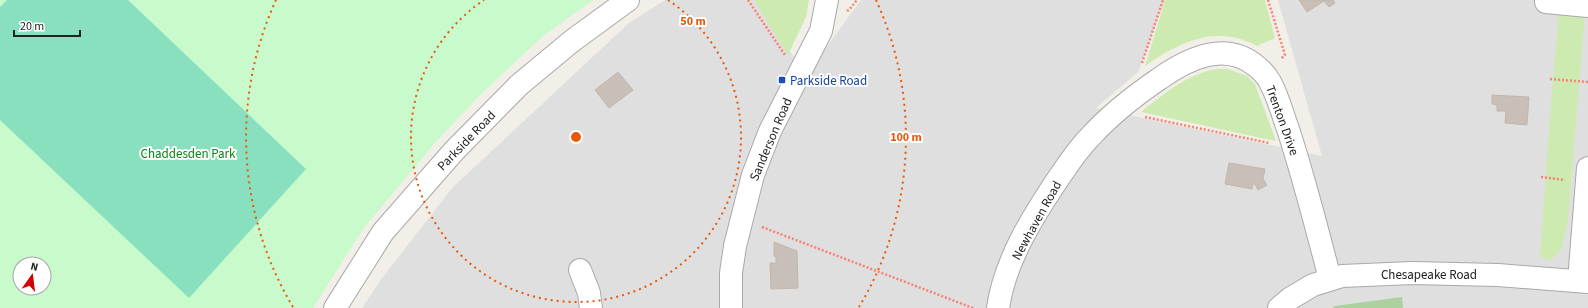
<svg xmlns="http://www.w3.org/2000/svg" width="1588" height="308" viewBox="0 0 1588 308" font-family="'Source Sans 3',sans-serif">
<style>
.residential{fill:#e0dfdf}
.grass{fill:#cdebb0}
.forest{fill:#add19e}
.park{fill:#c8facc;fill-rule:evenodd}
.pitch{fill:#88e0be}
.building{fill:#c7bfb8;stroke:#c4b6ab}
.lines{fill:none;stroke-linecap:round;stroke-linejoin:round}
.minor-casing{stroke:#a9a9a9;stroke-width:24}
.path{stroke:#fa8072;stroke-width:2.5;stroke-dasharray:2 2;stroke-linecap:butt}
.minor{stroke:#fff;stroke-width:22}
.ring{fill:none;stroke:#e8590c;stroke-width:2;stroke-dasharray:2 4}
.transit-dot{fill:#1a4fb4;stroke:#fff;stroke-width:1.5}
.labels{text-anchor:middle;stroke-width:4;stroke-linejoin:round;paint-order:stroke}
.transit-label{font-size:13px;fill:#164399;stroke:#fff;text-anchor:start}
.street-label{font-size:13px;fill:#222;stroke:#fff}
.park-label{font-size:13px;fill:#0c8416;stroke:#fff}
.centre{fill:#e8590c;stroke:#fff;stroke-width:2}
.ring-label{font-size:12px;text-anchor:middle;font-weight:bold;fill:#e8590c;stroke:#fff;stroke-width:4;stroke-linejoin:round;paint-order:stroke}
</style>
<rect width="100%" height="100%" fill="#f2efe9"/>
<polygon class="residential" points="665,0 755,0 806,75 861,0 1165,0 1138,72 1096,108 1322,156 1278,0 1588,0 1588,308 362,308 382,278 453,187 629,23"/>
<g class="grass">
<polygon points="754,0 809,0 806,17 788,55"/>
<path d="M1165,0H1265L1275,38L1257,46C1216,24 1180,42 1145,66Z"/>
<polygon points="1560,0 1586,0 1568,220 1562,248 1551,260 1540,257 1552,90"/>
<path d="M1215,69H1228L1247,76L1255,84L1276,141L1141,112C1164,94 1186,75 1215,69Z"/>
</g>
<polygon class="forest" points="1402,297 1403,308 1332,308 1335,306"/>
<path class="park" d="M0,0H593L543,36L481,94L433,145L363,229L313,308H0ZM20,264H44V288H20Z"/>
<polygon class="pitch" points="7,0 128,0 306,169 189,298 0,120 0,7"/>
<g class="building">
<polygon points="1299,0 1333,0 1335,3 1329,7 1324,1 1307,12"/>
<polygon points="618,72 633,90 609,108 595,90"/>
<polygon points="1492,95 1529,97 1527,125 1505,123 1506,111 1497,111 1497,105 1492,104"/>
<polygon points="1229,163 1265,169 1263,179 1267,185 1258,190 1255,184 1253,184 1252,189 1225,184"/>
<polygon points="774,242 797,251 798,288 771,289 770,263 776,263 776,257 774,256"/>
</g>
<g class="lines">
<g class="minor-casing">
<g id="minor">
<polyline points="1546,2 1588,6"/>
<polyline points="580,270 589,293 591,308"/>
<polyline points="1579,281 1588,168"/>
<polyline points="335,308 383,232 454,151 519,85 572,41 628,0"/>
<polyline points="731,308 731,273 735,246 753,175 770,131 821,31 827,0"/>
<path d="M998,308C1005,260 1033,216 1060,176C1069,163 1078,149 1090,137C1110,115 1134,96 1159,79C1187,59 1225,40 1256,66C1261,70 1267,76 1270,82C1278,96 1282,113 1288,129C1304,178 1317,229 1330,279"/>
<polyline points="1279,308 1291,298 1313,285 1342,276 1412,273 1498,275 1588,282"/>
</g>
</g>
<g class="path">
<polyline points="748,0 785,55"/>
<polyline points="1268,0 1285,55 1281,59"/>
<polyline points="847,11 849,10 857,0"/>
<polyline points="1142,63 1163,0"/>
<polyline points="1550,79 1588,82"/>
<polyline points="1145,117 1269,143"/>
<polyline points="1541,177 1565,180"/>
<polyline points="762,227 973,308"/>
</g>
<use href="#minor" class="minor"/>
</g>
<g class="ring">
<path d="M668 0A165 165 0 1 1 484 0"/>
<path d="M293 307A330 330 0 0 1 276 0M876 0A330 330 0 0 1 859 307"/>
</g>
<rect class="transit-dot" x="778" y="76" width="8" height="8" rx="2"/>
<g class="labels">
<g class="transit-label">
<text x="790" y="85">Parkside Road</text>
</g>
<g class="street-label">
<text transform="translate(1283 120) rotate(70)" y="5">Trenton Drive</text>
<text transform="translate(770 139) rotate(-67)" y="5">Sanderson Road</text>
<text transform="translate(466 140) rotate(-46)" y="5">Parkside Road</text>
<text transform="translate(1036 220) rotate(-61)" y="5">Newhaven Road</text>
<text x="1429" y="279">Chesapeake Road</text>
</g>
<g class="park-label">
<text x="188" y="158">Chaddesden Park</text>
</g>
</g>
<circle cx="576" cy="137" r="6" class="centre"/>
<g class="ring-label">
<text x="693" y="25">50 m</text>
<text x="906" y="141">100 m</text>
</g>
<g transform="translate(32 276) rotate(14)"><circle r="19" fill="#ffffff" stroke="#a7a7a7"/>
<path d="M0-3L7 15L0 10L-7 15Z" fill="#d40000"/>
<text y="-6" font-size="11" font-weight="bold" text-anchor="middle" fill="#222222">N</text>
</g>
<path d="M14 30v6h66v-6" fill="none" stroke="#222222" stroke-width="2"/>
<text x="20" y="30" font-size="12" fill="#222222" stroke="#ffffff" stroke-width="3" paint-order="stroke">20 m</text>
</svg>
